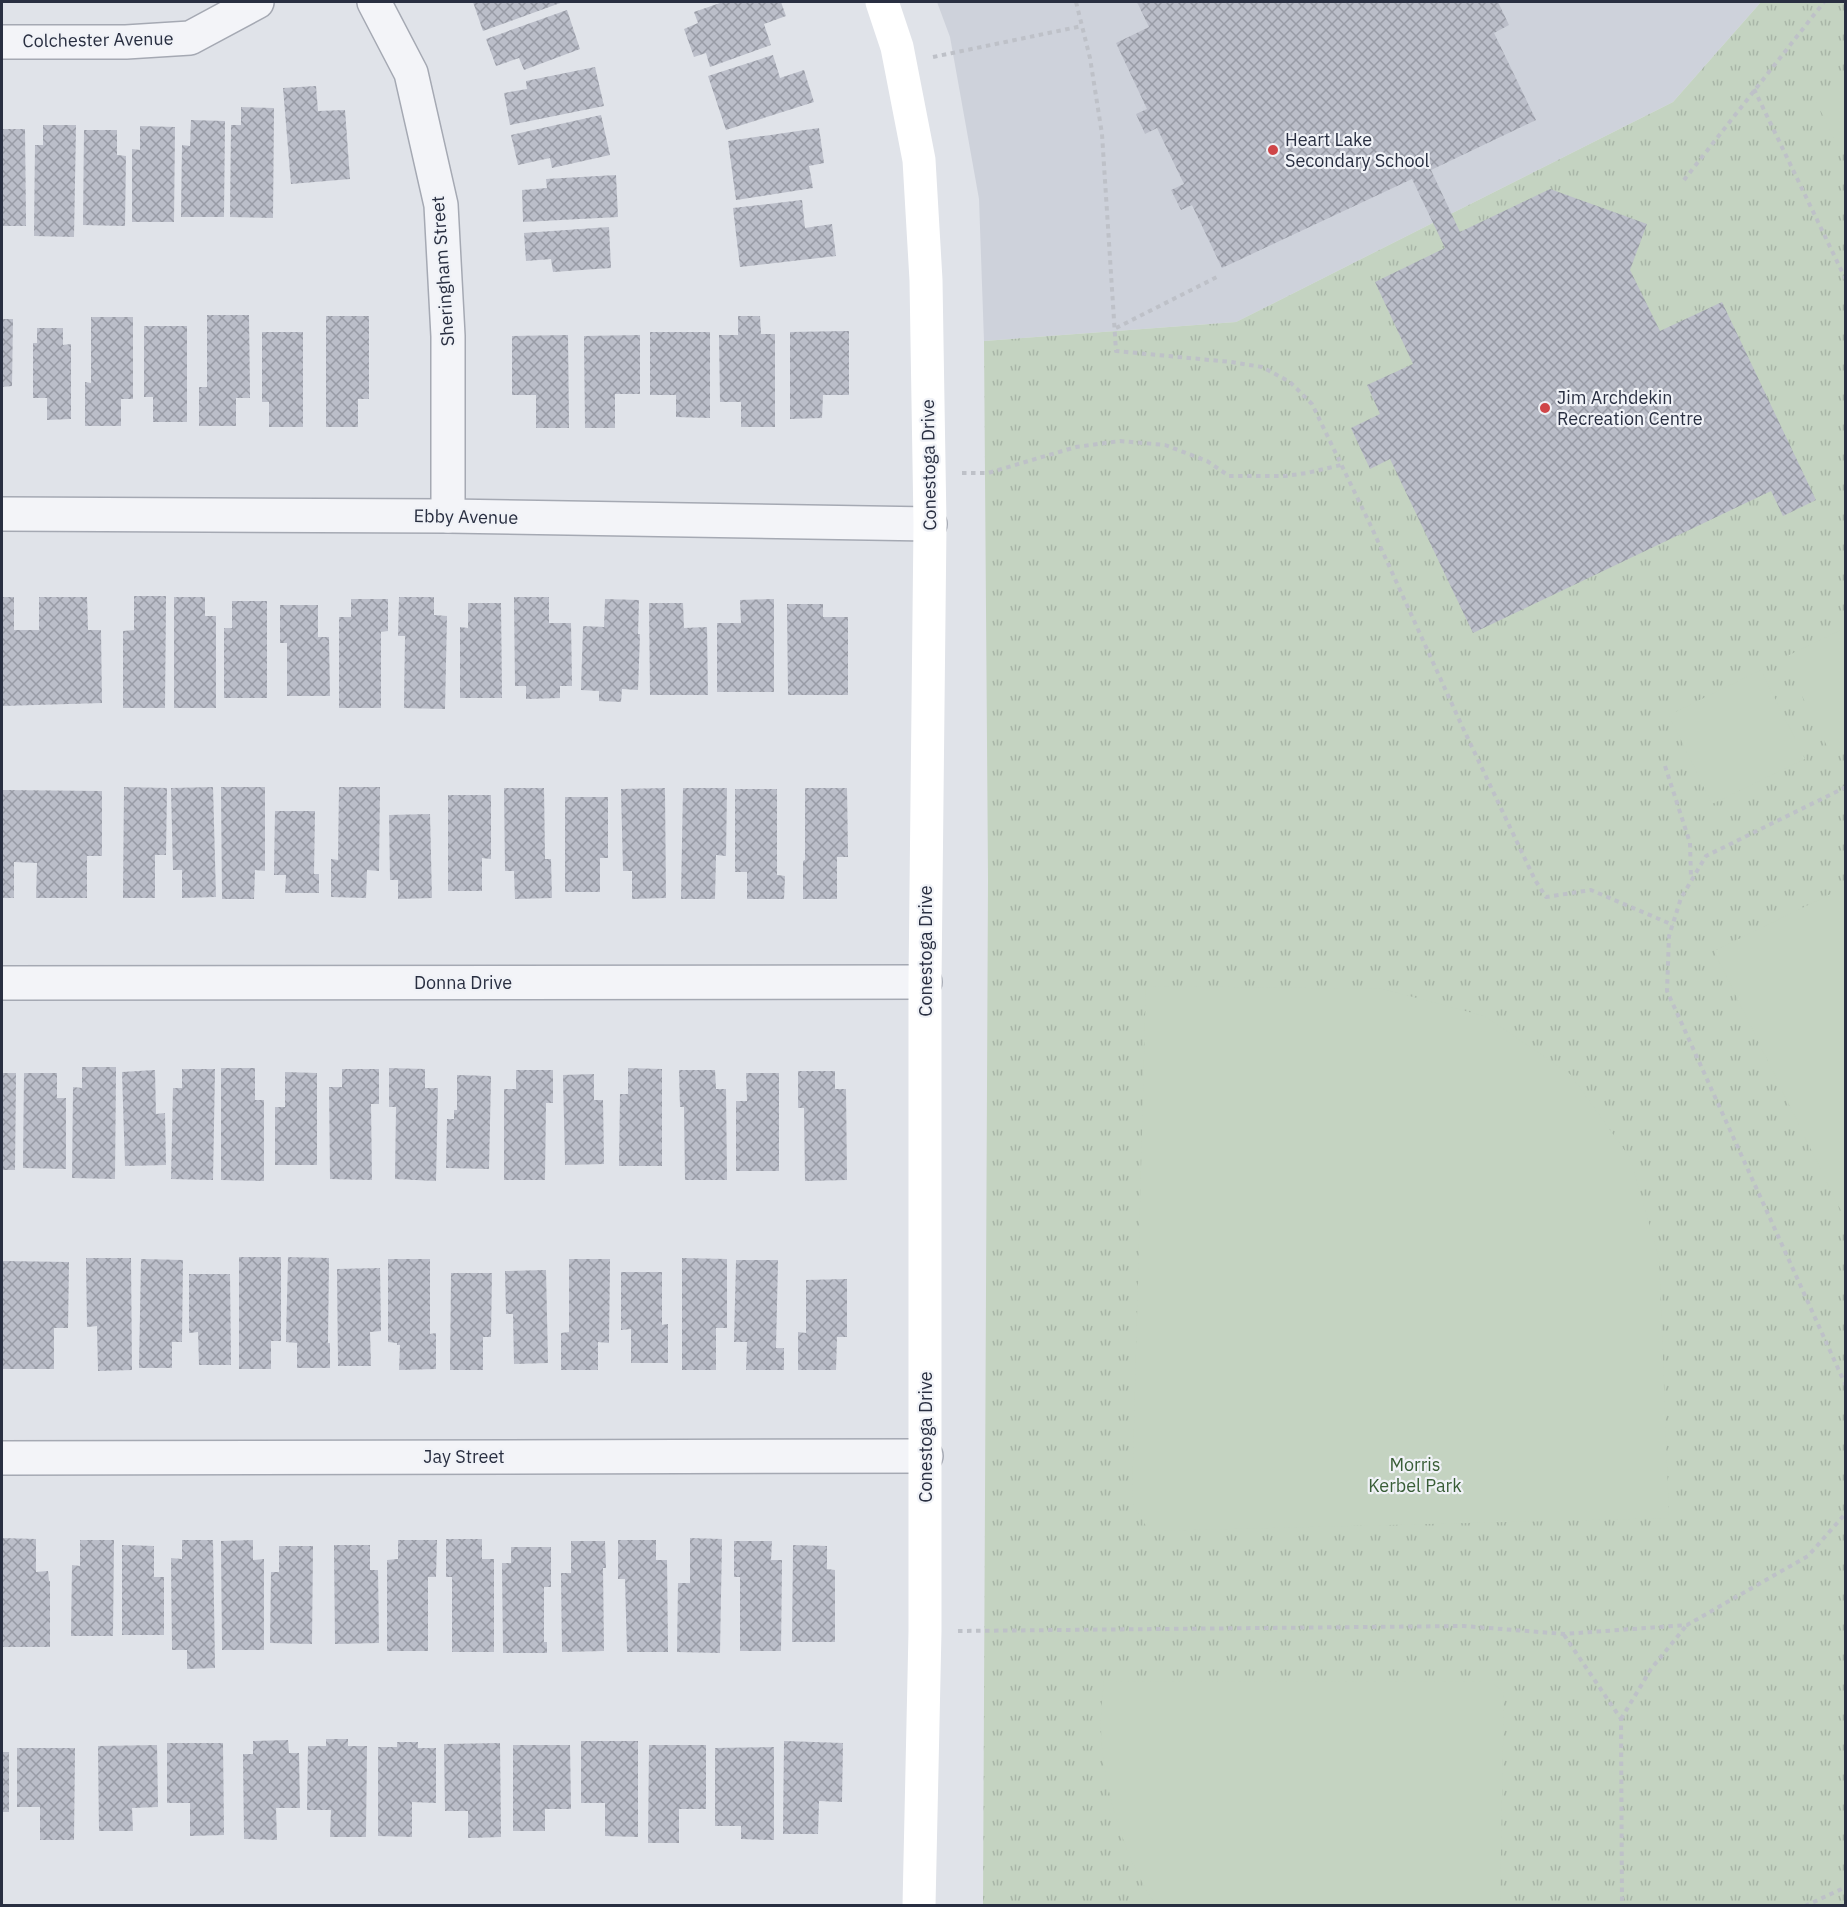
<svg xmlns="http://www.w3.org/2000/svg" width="1847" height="1907" viewBox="0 0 1847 1907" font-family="'IBM Plex Sans',sans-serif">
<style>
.built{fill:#ced2db}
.park{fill:url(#park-tufts)}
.pitch{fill:#c4d3c1}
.building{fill:url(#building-cross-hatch)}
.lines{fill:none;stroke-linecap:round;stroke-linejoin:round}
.street-casing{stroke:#a5a9b3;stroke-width:36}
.path{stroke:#bec1c8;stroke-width:4;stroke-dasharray:4.5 4.5;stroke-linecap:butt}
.street{stroke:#f3f4f8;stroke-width:33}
.secondary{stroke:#fff;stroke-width:33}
.poi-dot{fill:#cf4548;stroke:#f0f2f7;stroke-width:2}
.labels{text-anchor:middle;stroke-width:4.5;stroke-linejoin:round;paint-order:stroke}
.street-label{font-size:18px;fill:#292f41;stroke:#f0f2f7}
.poi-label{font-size:18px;fill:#292f41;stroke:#f0f2f7;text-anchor:start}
.park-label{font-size:18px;fill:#385d36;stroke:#f0f2f7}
</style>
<defs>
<pattern id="park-tufts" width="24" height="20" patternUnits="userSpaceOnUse" patternTransform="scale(1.5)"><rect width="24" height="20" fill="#c4d3c1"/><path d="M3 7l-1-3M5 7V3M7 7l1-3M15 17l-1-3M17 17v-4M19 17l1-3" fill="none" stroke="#a8b5a7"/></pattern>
<pattern id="building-cross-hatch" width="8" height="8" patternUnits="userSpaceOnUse" patternTransform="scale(1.5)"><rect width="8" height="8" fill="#bbbec9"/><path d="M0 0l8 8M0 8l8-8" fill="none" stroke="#989ba5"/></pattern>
</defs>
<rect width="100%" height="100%" fill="#e0e3e9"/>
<polygon class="built" points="937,2 1761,2 1673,102 1236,322 984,341 979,199 950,37"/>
<polygon class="park" points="1761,2 1845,2 1845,1905 983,1906 988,879 984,341 1236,322 1673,102"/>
<g class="pitch">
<polygon points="1845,79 1845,146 1839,149 1813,95"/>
<polygon points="1845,628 1845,742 1829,750 1783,658"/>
<polygon points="1761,670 1805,759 1712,804 1669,715"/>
<polygon points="1845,887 1845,1219 1714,951"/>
<polygon points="1146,986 1383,989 1484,1016 1570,1074 1630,1158 1659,1258 1669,1518 1149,1531 1132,1502"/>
<path d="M1104,1681L1492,1682L1504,1693L1500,1905H1156C1123,1857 1099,1777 1101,1718C1101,1706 1103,1693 1104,1681Z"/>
</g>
<g class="building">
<polygon points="473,2 563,2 483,31"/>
<polygon points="723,2 781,2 786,16 764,24 771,45 710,67 706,53 694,57 684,29 698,23 694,12"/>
<polygon points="1137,2 1498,2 1509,25 1494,33 1536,120 1431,170 1460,232 1550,189 1647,224 1630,270 1660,331 1722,302 1816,500 1783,516 1771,491 1473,633 1390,459 1370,469 1351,428 1380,414 1367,385 1413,364 1375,282 1445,248 1412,179 1222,268 1192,205 1181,210 1171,190 1184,184 1157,128 1145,134 1136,114 1147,109 1116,43 1149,27"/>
<polygon points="567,10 580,49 524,70 519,58 496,66 486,39"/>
<polygon points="773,55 780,78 804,70 814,102 726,130 708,76"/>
<polygon points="595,67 604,106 510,125 504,93 527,89 526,81"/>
<polygon points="316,86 318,111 345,110 350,179 291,184 283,88"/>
<polygon points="241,107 274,108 273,218 230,217 231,125 241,125"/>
<polygon points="601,115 610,155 552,168 550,158 518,165 511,135"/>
<polygon points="191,120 225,121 224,217 181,217 182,145 190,146"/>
<polygon points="43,125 76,125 74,237 34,236 35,145 43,145"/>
<polygon points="140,126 175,127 174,222 132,222 132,149 140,150"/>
<polygon points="819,128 824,163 809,166 813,188 736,200 728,141"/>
<polygon points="2,129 25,129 26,226 2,226"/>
<polygon points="84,130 117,130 117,155 126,156 125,226 83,225"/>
<polygon points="616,175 618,217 523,222 522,190 547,188 546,179"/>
<polygon points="802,200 805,228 832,224 836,256 740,267 733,208"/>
<polygon points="609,227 611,268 553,272 551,259 526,261 524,233"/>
<polygon points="207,315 249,315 250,398 236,398 236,426 199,426 199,387 207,387"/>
<polygon points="326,316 369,316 369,399 358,399 358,427 326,427"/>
<polygon points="738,316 760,316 761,334 775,334 775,427 741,427 741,402 720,402 719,335 738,335"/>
<polygon points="91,317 133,317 133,399 121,399 121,426 85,426 85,382 91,383"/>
<polygon points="2,319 13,319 12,386 2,387"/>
<polygon points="144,326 187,326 187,422 153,422 153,397 144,397"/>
<polygon points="37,328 63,328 63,345 71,344 71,419 47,420 47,398 33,398 33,343 37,343"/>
<polygon points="849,331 849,395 823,395 822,418 790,419 790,332"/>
<polygon points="262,332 303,332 303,427 269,427 269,402 262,402"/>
<polygon points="650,332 710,332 710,418 676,417 676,395 650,395"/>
<polygon points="568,335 569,428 536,428 536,395 512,395 512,336"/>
<polygon points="640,335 640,394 615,394 615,428 585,428 584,336"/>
<polygon points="134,596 166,596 165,708 123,708 123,631 134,630"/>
<polygon points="2,597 14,597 14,630 39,630 39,597 87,597 88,630 101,630 102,703 2,706"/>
<polygon points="174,597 205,597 205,616 216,616 216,708 174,708"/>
<polygon points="399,597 434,597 434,615 447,616 445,709 404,708 405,636 398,636"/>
<polygon points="514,597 549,597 549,623 571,623 572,686 560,686 560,698 526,699 526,686 515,686"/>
<polygon points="351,599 388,599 388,631 381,632 381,708 339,708 339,617 351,617"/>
<polygon points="605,599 639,600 638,634 640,634 638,690 622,689 621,702 599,701 599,691 581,690 583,626 604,627"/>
<polygon points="774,599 774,692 717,692 717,623 741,623 740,600"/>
<polygon points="232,601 267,601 267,698 224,698 224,628 232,628"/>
<polygon points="468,603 501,603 502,698 460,698 460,627 468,628"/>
<polygon points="649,603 683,603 684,628 707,627 708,695 650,695"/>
<polygon points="787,604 823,604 823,617 848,617 848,695 788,695"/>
<polygon points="280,605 318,605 318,637 329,637 330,696 287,696 287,643 280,643"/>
<polygon points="124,787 167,788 166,855 155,855 155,898 123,898"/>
<polygon points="213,787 216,897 182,898 182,870 173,870 171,788"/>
<polygon points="221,787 265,787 265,871 255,870 254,899 222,899"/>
<polygon points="339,787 380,787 379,871 367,870 366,898 331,897 331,859 338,860"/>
<polygon points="504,788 544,788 545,859 551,859 552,898 515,899 514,871 505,871"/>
<polygon points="665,788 666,898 632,899 632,871 623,871 621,789"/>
<polygon points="683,788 727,788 726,856 716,855 715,899 681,899"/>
<polygon points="805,788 847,788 848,857 837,857 837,899 803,899 803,861 805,860"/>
<polygon points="735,789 777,789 777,875 785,876 784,899 747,899 747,872 735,872"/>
<polygon points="2,790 102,791 102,856 87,856 87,898 36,898 37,863 14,862 14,898 2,898"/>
<polygon points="448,795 491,795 491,859 482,858 482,891 448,891"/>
<polygon points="565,797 608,797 608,858 600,858 600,892 565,892"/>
<polygon points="275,811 315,811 314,874 319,874 319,893 285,893 286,875 274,875"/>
<polygon points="430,814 432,898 398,899 398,880 390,880 389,815"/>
<polygon points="82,1067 116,1067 115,1179 72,1178 73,1087 82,1088"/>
<polygon points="221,1068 255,1068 255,1100 264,1100 264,1181 221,1180"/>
<polygon points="389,1068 425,1069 425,1088 438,1088 436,1181 395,1179 396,1107 389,1107"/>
<polygon points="628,1068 662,1069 662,1166 619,1166 620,1094 628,1094"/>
<polygon points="182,1069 215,1069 213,1180 171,1179 173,1088 182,1088"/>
<polygon points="342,1069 379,1069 379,1104 371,1104 372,1180 330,1179 329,1087 342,1087"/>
<polygon points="155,1070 156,1114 165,1113 166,1165 125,1166 122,1072"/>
<polygon points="516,1070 553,1070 553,1103 546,1103 545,1180 504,1180 504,1089 516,1089"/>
<polygon points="679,1070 715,1070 716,1089 726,1089 727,1180 685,1180 684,1107 680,1107"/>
<polygon points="798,1071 835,1071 835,1089 846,1089 847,1180 805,1181 804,1108 798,1108"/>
<polygon points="285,1072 317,1073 317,1165 275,1165 275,1107 285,1107"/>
<polygon points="2,1073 16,1073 15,1170 2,1170"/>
<polygon points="24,1073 57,1073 57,1098 66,1098 66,1169 23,1168"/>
<polygon points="746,1073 779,1073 779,1171 736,1171 736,1101 747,1101"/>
<polygon points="594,1074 594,1100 603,1100 604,1164 565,1165 563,1075"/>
<polygon points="457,1075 491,1076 489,1169 446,1168 447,1119 454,1119 454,1110 457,1110"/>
<polygon points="239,1257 281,1257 281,1341 271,1341 271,1369 239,1369"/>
<polygon points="288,1257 329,1258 328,1343 330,1343 330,1368 297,1368 297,1343 286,1342"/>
<polygon points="86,1258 131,1258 132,1370 98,1371 97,1326 87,1327"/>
<polygon points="682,1258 727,1259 727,1328 716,1328 716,1370 682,1370"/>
<polygon points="141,1259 183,1260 182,1342 172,1342 172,1368 139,1368"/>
<polygon points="388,1259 430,1259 430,1334 436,1333 436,1369 399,1370 400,1345 397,1345 397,1343 388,1342"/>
<polygon points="569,1259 610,1259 609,1343 598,1342 598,1370 561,1370 561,1333 569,1332"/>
<polygon points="736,1260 778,1260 776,1348 784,1348 784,1370 746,1370 747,1342 734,1342"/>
<polygon points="2,1261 69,1262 68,1328 54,1328 54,1369 2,1369"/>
<polygon points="380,1268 381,1331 370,1332 371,1366 338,1366 337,1269"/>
<polygon points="546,1270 548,1363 514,1364 513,1314 506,1314 505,1271"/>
<polygon points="621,1272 662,1272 662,1325 668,1324 668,1363 631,1363 631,1329 621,1330"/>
<polygon points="451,1273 492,1273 491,1337 483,1337 483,1370 450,1370"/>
<polygon points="189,1274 230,1274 231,1365 199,1365 198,1332 189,1333"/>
<polygon points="847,1279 847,1337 837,1337 836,1370 798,1370 798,1332 806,1333 806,1280"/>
<polygon points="2,1538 36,1539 36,1572 48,1571 49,1581 50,1581 50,1647 2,1647"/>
<polygon points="690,1538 722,1539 720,1653 677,1652 678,1583 690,1583"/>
<polygon points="446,1539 482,1539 482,1559 494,1559 494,1652 452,1652 452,1577 446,1577"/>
<polygon points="80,1540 114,1540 113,1636 71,1636 72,1565 80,1566"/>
<polygon points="182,1540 213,1540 215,1668 187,1669 187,1650 172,1650 171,1558 182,1559"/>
<polygon points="253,1540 253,1560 264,1559 264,1650 222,1650 221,1541"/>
<polygon points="398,1540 437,1540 436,1577 428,1577 428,1651 387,1651 387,1560 398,1559"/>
<polygon points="618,1540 656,1540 656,1560 667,1560 668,1652 627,1652 625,1579 618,1579"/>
<polygon points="571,1541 605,1541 606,1568 603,1568 604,1651 562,1652 561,1573 571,1573"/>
<polygon points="734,1541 772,1541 771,1560 782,1560 781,1651 740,1651 740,1577 734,1577"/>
<polygon points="122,1545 154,1546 154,1577 164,1577 164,1635 122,1635"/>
<polygon points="334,1545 370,1545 370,1570 378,1570 379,1643 335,1644"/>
<polygon points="793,1545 827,1546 827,1569 835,1570 835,1642 792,1642"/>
<polygon points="279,1546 313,1546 312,1644 270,1643 271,1572 279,1572"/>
<polygon points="511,1547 551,1547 551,1587 544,1587 544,1642 547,1642 547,1653 503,1653 502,1563 511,1563"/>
<polygon points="326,1739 348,1739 348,1746 367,1746 366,1837 330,1837 331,1810 307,1810 308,1746 326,1746"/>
<polygon points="288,1740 289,1753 299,1753 300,1808 276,1808 277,1840 244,1839 243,1754 253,1754 253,1741"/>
<polygon points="581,1741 638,1741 638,1837 605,1836 605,1803 581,1803"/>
<polygon points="784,1741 843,1743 842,1802 819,1801 818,1834 783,1834"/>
<polygon points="397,1742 418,1742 418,1748 436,1748 436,1803 412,1802 412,1837 378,1836 378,1747 397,1747"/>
<polygon points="167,1743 223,1743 224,1835 190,1836 190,1803 167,1803"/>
<polygon points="500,1743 501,1837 468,1838 468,1811 445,1811 444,1744"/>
<polygon points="157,1745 158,1807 132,1808 133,1831 99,1831 98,1746"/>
<polygon points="513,1745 570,1745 571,1809 545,1809 545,1831 513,1831"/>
<polygon points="649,1745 706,1745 706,1809 679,1809 679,1843 648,1843"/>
<polygon points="774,1747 774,1840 741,1839 741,1826 715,1826 715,1748"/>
<polygon points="17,1748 75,1748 74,1840 40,1840 40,1807 17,1807"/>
<rect x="2" y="1752" width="7" height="60"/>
</g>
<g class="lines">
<g class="street-casing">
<g id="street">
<polyline points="374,2 411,73 441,205 448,336 448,516"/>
<polyline points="2,42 126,42 190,38 257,2"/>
<polyline points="2,514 448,516 930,524"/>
<polyline points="2,983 925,982"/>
<polyline points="2,1458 926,1456"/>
</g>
</g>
<g class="path">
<polyline points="1076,2 1090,58 1102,134 1116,351 1231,362 1262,367 1290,382 1312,404 1370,524 1462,726 1535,880 1546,897 1591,890 1673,925"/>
<polyline points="933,57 1082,26"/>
<polyline points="1754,89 1846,280"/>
<polyline points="1684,180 1824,2"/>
<polyline points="1116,328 1217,277"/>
<polyline points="962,473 988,473 1076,447 1120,441 1165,445 1207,461 1229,476 1285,476 1307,473 1341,465"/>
<polyline points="1665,766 1690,843 1691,879"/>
<polyline points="1846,787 1706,856 1681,898 1669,936 1667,991 1846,1386"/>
<polyline points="958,1631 1464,1626 1564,1634 1687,1625 1808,1556 1846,1513"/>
<polyline points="1564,1635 1621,1719 1622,1906"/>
<polyline points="1621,1719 1651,1669 1686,1626"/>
<polyline points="1805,1906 1846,1887"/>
</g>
<use href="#street" class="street"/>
<polyline class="secondary" points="882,2 897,47 919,160 926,280 930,524 925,982 925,1631 919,1906"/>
</g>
<g class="poi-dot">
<circle cx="1273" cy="150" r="6"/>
<circle cx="1545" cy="408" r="6"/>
</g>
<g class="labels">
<g class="street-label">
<text transform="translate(98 40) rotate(-1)" y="6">Colchester Avenue</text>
<text transform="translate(443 271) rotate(-94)" y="6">Sheringham Street</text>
<text transform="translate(929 465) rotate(-91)" y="6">Conestoga Drive</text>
<text transform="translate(466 517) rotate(1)" y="6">Ebby Avenue</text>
<text transform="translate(926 951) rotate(-90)" y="6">Conestoga Drive</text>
<text x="463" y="989">Donna Drive</text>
<text transform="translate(926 1437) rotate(-90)" y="6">Conestoga Drive</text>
<text x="464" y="1463">Jay Street</text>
</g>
<g class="poi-label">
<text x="1285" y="146">Heart Lake<tspan x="1285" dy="21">Secondary School</tspan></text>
<text x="1557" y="404">Jim Archdekin<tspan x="1557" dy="21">Recreation Centre</tspan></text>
</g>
<g class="park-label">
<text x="1415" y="1471">Morris<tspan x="1415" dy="21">Kerbel Park</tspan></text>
</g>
</g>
<rect width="1847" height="1907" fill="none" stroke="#292f41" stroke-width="6"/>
</svg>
